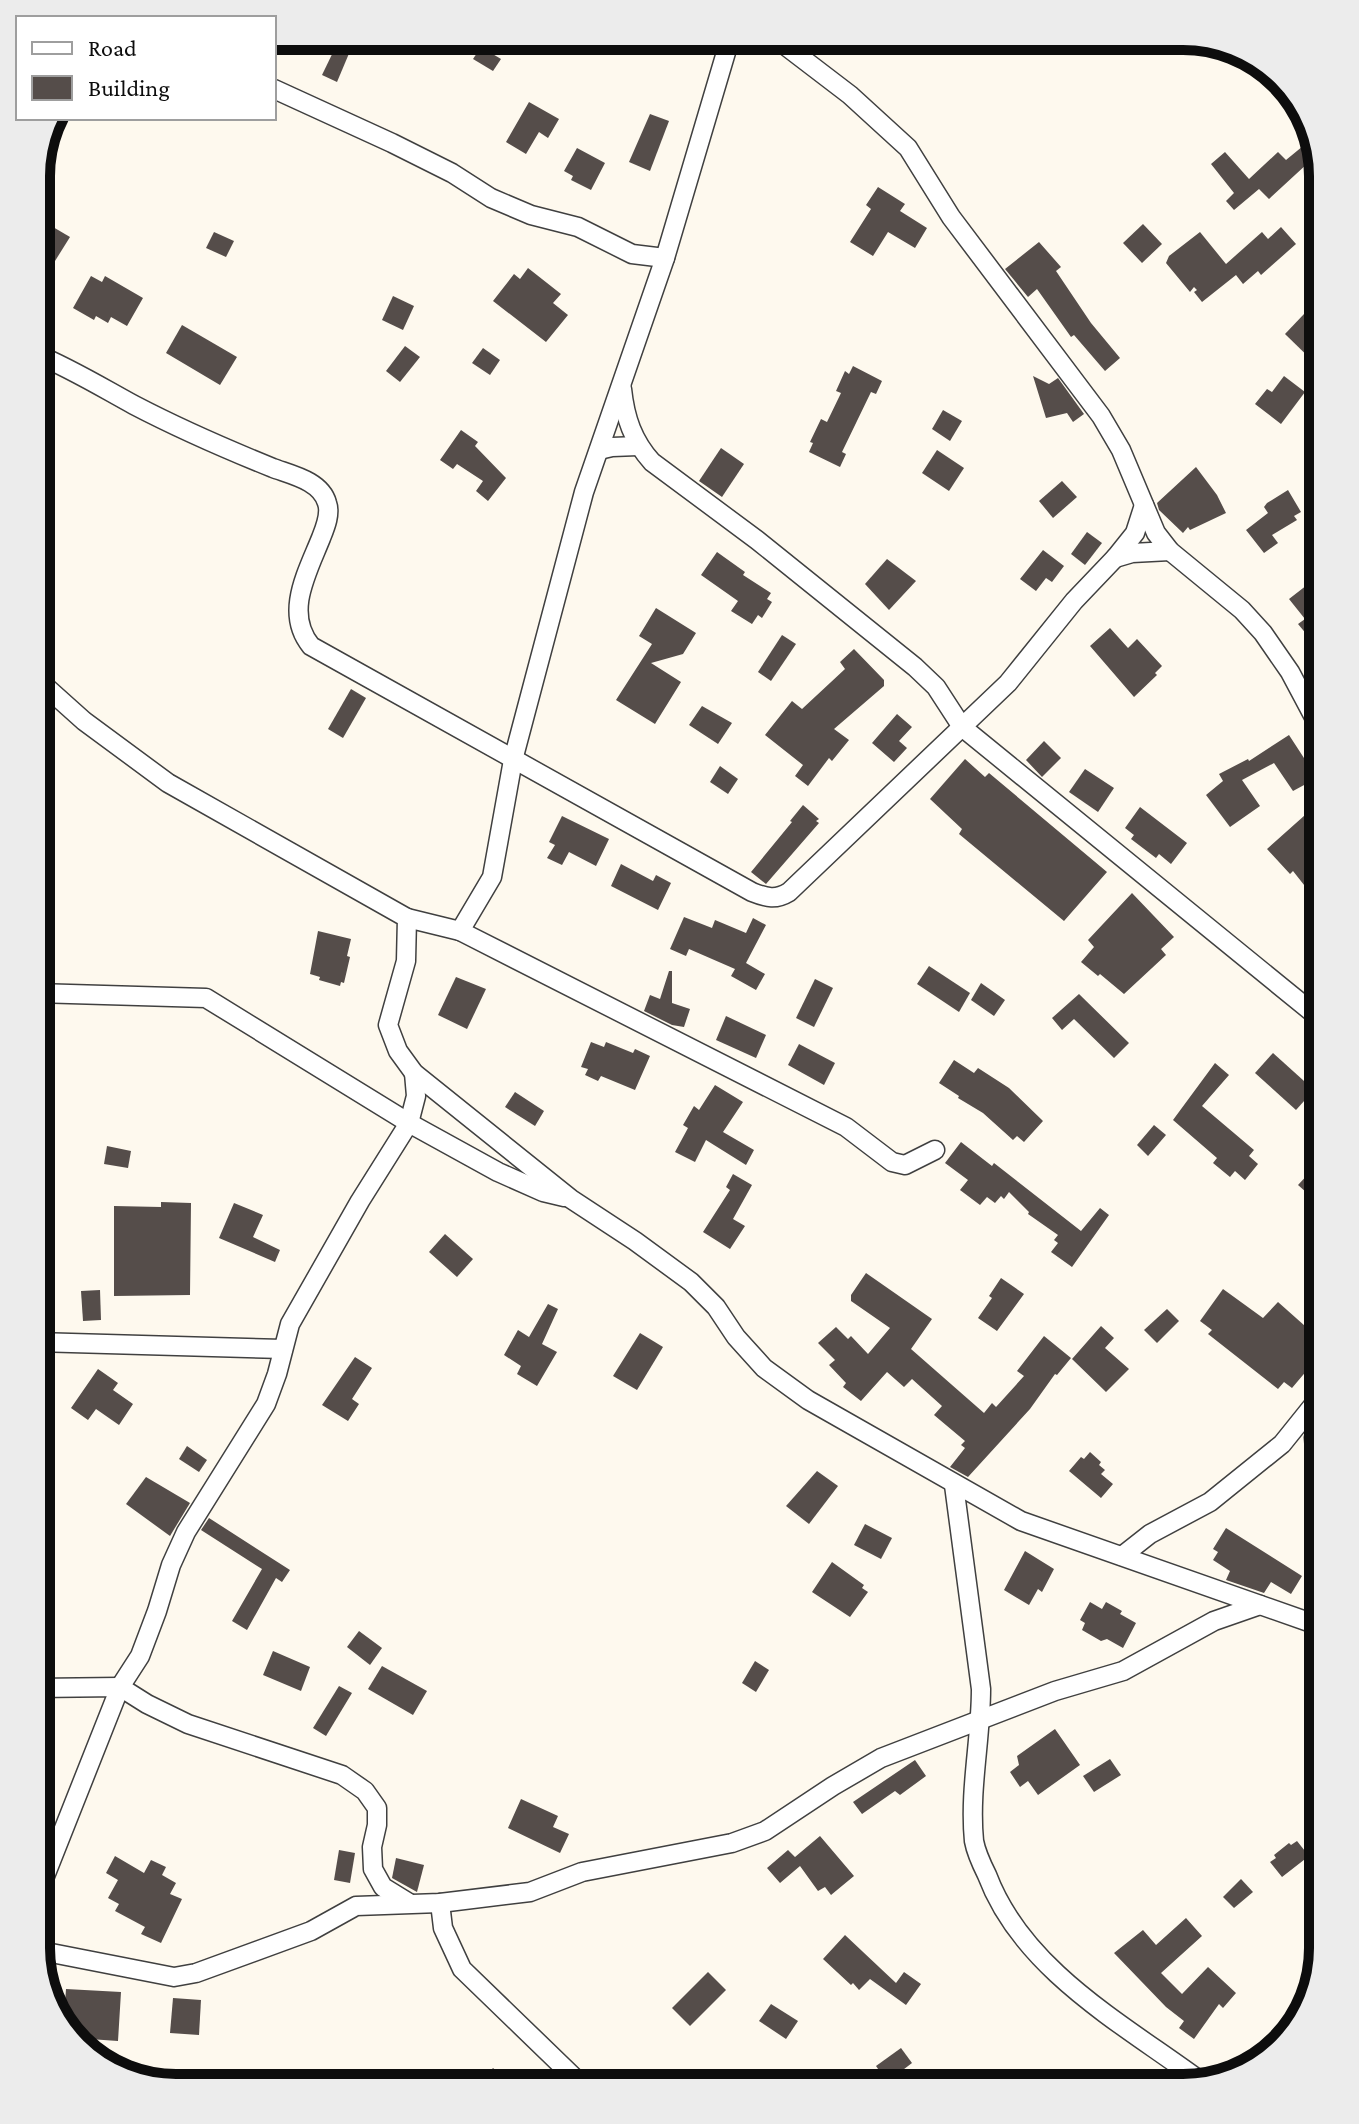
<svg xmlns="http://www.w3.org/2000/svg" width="1359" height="2124" viewBox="0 0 1359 2124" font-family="'Crimson Pro',serif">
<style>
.building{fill:#554d4a}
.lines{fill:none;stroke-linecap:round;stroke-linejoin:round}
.street-casing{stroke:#404040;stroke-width:21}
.street{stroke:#fff;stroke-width:18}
.rim{fill:none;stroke:#0d0d0d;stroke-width:10}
</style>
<rect width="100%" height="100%" fill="#fef9ee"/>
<g class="building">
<polygon points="337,44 353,44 337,82 322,75"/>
<polygon points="481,47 501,59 493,71 473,59"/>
<polygon points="529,102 559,119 548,138 539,132 526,154 506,142"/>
<polygon points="650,114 669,121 650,171 629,162"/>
<polygon points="1314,137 1323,182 1308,163 1269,199 1259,189 1234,210 1226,201 1234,193 1211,164 1225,152 1249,179 1278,152 1286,160"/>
<polygon points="577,148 605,163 591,190 571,180 573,176 564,171"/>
<polygon points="878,187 905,204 900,211 927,228 915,248 888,232 873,256 850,242 871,209 866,205"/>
<polygon points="36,217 70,237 55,261 36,250"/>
<polygon points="1143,224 1162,244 1142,263 1123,243"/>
<polygon points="1281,227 1296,244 1261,275 1258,271 1243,284 1236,275 1202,302 1194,292 1197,290 1194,287 1190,292 1166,263 1169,256 1200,232 1226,264 1262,232 1268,239"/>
<polygon points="214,232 234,241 226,257 206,248"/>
<polygon points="1039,242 1061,267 1056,271 1091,323 1120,358 1105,371 1074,335 1071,337 1037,289 1028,297 1005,269"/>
<polygon points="528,268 561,294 553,303 568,315 546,342 493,301 514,274 520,279"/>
<polygon points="91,276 102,282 105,276 143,298 127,326 111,317 108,323 96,316 94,320 73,308"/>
<polygon points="393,296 414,306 403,330 382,320"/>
<polygon points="1304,314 1323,333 1323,371 1285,334"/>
<polygon points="182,325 237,357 220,385 166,353"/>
<polygon points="405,346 420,357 400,382 386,371"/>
<polygon points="483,348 500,360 490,375 472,363"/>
<polygon points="853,366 882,381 876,394 871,392 842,452 846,454 840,467 809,452 813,443 810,442 821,419 827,422 841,393 836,391 845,371 849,374"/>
<polygon points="1033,376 1049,384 1058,378 1084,414 1073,422 1067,413 1046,418"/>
<polygon points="1284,376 1305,392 1281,424 1255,404 1267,389 1272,392"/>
<polygon points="943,410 962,421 950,441 932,429"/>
<polygon points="461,430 478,442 475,446 506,478 488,501 476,491 483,481 457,464 453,469 440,460"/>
<polygon points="721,448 744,464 722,497 699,481"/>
<polygon points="937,450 964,468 949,491 922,473"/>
<polygon points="1196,467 1217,495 1226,513 1190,530 1188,527 1183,533 1159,510 1157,503"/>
<polygon points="1062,481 1077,497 1053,518 1039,501"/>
<polygon points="1288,490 1301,512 1294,516 1297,520 1272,535 1278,543 1264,553 1246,530 1268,513 1264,507 1267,503"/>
<polygon points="1087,532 1102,543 1085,565 1071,554"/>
<polygon points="1043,550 1064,566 1052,582 1046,578 1036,591 1020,579"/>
<polygon points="717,552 745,572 743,575 771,593 767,599 772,602 762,618 758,615 752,624 731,611 738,601 701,575"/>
<polygon points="887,559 916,581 889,610 865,584"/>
<polygon points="1307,585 1323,605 1323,624 1308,636 1298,624 1305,619 1289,599"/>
<polygon points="656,608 696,633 683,654 651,663 681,682 655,724 616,700 652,644 639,636"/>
<polygon points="1110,628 1128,648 1137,639 1162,666 1155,673 1157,675 1134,697 1090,646"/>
<polygon points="782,635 796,644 771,681 758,672"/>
<polygon points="854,649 884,680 884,686 834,729 849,740 832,761 829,758 808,786 795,776 803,765 765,735 792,701 802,709 845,669 840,662"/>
<polygon points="351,689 366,698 343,738 328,729"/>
<polygon points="702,706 732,723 718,744 689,725"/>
<polygon points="897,714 912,727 899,741 907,748 894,762 872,743"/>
<polygon points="1289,735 1317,778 1293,791 1274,763 1242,780 1260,806 1230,827 1206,795 1223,781 1219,774 1248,759 1249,761"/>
<polygon points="1044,741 1061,758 1042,777 1026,760"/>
<polygon points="965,759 985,777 989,773 1107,872 1064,921 959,834 962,829 930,799"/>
<polygon points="720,766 738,779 728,794 710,782"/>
<polygon points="1085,769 1114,788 1098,812 1069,792"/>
<polygon points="1323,799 1323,909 1293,871 1290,874 1267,849"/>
<polygon points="803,805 819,819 816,821 819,823 766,884 751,872 792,822 790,821"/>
<polygon points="1140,807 1187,843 1171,864 1159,854 1156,858 1131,839 1134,835 1125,828"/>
<polygon points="562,816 609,839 596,866 569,852 562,865 547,858 555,845 549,842"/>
<polygon points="621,864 653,881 656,875 671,883 658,910 611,886"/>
<polygon points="1132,893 1174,937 1161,949 1166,955 1124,994 1100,974 1098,976 1081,962 1094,947 1088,940"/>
<polygon points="684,917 712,928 715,920 746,933 753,918 766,925 746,963 765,974 756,990 731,976 735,969 689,949 686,956 670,949"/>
<polygon points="318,931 351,939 347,956 350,957 344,983 341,982 340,986 319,980 320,977 310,974"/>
<polygon points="929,966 970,993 959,1012 917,984"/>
<polygon points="669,971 672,971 672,1003 690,1009 684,1027 672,1025 644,1011 650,995 660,999"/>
<polygon points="456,977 486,989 467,1029 438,1015"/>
<polygon points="815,979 833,988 814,1027 796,1018"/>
<polygon points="981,983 1005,1000 994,1016 971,1000"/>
<polygon points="1079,994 1129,1043 1114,1058 1074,1019 1062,1030 1052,1018"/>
<polygon points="726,1016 766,1035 756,1058 716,1040"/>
<polygon points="591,1042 604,1047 606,1042 633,1053 635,1049 650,1056 635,1090 601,1076 598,1081 585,1075 588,1069 581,1067"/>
<polygon points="799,1044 835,1063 824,1085 788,1065"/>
<polygon points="1273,1053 1314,1090 1296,1110 1255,1073"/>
<polygon points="954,1060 974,1073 978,1068 1009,1088 1043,1121 1024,1142 1017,1136 1013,1140 983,1113 958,1098 959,1096 939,1083"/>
<polygon points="1215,1063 1229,1075 1202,1106 1254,1150 1249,1156 1258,1164 1245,1180 1235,1171 1230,1177 1213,1163 1217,1158 1173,1120"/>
<polygon points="715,1085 743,1102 723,1132 754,1150 746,1165 706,1140 695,1162 675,1152 688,1128 683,1125 694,1106 699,1110"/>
<polygon points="515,1092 544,1111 535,1126 505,1107"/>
<polygon points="1154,1125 1166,1135 1148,1156 1137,1145"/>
<polygon points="961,1142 992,1166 994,1163 1081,1231 1100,1208 1109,1215 1072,1267 1051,1252 1058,1243 1054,1240 1058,1235 1028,1214 1029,1212 1009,1192 1004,1199 1001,1196 995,1203 987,1197 980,1205 960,1190 968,1180 945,1163"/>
<polygon points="107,1146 131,1151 128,1168 104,1164"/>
<polygon points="1323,1164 1323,1207 1298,1185 1312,1170 1315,1173"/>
<polygon points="733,1174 752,1185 733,1219 745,1226 730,1249 703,1232 730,1190 726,1187"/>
<polygon points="161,1202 191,1203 190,1295 114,1296 114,1206 161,1207"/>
<polygon points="234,1203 263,1215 253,1237 280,1250 275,1262 219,1238"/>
<polygon points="445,1234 473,1259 457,1277 429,1252"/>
<polygon points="866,1273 932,1319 911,1349 984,1413 992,1403 996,1407 1024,1376 1017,1371 1044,1336 1071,1358 1057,1375 1055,1374 1030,1409 968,1477 950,1467 965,1448 961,1445 965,1441 934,1415 942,1406 912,1379 904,1387 887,1372 861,1401 843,1387 846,1383 829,1365 835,1360 818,1343 836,1327 848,1339 851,1336 868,1354 890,1328 851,1301 851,1295"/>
<polygon points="1001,1278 1024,1294 997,1331 978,1318 992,1298 989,1296"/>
<polygon points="1223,1289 1263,1318 1278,1302 1323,1342 1310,1358 1314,1362 1292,1388 1284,1382 1278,1389 1208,1334 1212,1330 1200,1321"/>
<polygon points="100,1290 101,1320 83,1321 81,1291"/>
<polygon points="548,1304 558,1309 542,1344 557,1352 537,1386 517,1374 521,1366 504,1355 518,1330 529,1337"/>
<polygon points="1167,1309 1179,1321 1157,1343 1144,1330"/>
<polygon points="1101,1326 1114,1338 1105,1348 1129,1369 1106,1392 1072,1359"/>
<polygon points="640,1333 663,1347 637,1390 613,1376"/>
<polygon points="355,1357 372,1368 352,1399 359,1404 348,1421 322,1405"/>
<polygon points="98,1369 118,1383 113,1390 133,1404 119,1425 96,1409 88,1420 71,1408"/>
<polygon points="187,1446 207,1460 199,1472 179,1459"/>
<polygon points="1090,1452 1101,1462 1099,1465 1105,1470 1101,1474 1113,1484 1101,1498 1069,1471 1081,1457 1084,1459"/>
<polygon points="817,1471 838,1486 809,1524 786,1506"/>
<polygon points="146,1477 190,1503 170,1536 126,1504"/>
<polygon points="209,1518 290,1570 282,1582 276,1578 247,1630 232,1621 262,1569 201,1530"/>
<polygon points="865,1524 892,1538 881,1559 854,1545"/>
<polygon points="1226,1528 1302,1576 1291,1594 1271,1582 1264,1593 1226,1580 1230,1571 1213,1560 1218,1552 1213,1549"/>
<polygon points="1025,1551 1054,1569 1042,1592 1038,1589 1029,1605 1004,1590"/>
<polygon points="832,1562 864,1585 862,1588 868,1592 850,1617 812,1592"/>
<polygon points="1090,1602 1102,1609 1106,1602 1122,1611 1120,1614 1136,1623 1123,1648 1107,1639 1101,1641 1082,1630 1085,1623 1080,1620"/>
<polygon points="359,1631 382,1648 370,1665 347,1647"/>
<polygon points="273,1651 310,1667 301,1691 263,1675"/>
<polygon points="755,1661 769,1670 756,1692 742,1683"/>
<polygon points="382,1666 427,1691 413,1715 368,1689"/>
<polygon points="339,1686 352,1693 326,1736 313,1728"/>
<polygon points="1055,1729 1080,1765 1038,1795 1028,1781 1020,1787 1010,1772 1019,1765 1017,1756"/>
<polygon points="1110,1759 1121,1775 1094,1792 1083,1776"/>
<polygon points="915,1760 926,1776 900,1795 895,1791 862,1814 853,1802"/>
<polygon points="521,1799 558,1816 553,1827 569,1834 560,1853 508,1828"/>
<polygon points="820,1836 854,1876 831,1895 825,1887 818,1891 800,1866 780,1883 767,1868 788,1850 795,1857"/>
<polygon points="1297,1841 1309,1856 1282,1877 1270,1862 1276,1858 1274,1855 1289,1843 1291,1845"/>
<polygon points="339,1850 355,1853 350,1883 334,1880"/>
<polygon points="115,1856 144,1873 151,1860 166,1867 162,1875 176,1883 170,1894 182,1899 161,1943 141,1934 145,1927 115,1911 119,1904 108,1898 118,1880 106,1873"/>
<polygon points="396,1858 424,1865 417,1892 392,1878"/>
<polygon points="1241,1879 1253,1892 1234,1908 1223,1897"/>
<polygon points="1186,1918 1202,1936 1161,1973 1182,1994 1208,1967 1236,1993 1223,2008 1219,2004 1194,2039 1179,2028 1184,2021 1166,2007 1114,1953 1143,1930 1156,1945"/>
<polygon points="845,1935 896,1983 904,1972 921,1984 906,2005 870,1979 859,1990 853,1983 851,1985 823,1959"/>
<polygon points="708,1972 726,1990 690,2026 672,2008"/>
<polygon points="66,1989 121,1992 118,2041 75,2038 54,2015 55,2003 65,2003"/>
<polygon points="173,1998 201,2000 199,2035 170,2033"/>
<polygon points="771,2004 798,2021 786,2039 759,2021"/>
<polygon points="901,2048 912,2063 887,2082 876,2066"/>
<polygon points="493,2068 517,2088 476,2088"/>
</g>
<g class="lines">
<g class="street-casing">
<g id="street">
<polyline points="778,40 850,95 908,148 951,217 1101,416 1121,450 1156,533 1170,551 1242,610 1263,633 1290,672 1323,734"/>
<polyline points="274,89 392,143 452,173 491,198 531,215 578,227 632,254 665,258"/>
<path d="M36,354C70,368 101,387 134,405C178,428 226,449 273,468C292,475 321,481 327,503C331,514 325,528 321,538C307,573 284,613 311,646L752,892C767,898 776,900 789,892L1008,683L1074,601L1115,558L1135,533L1144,505"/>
<path d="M622,389C625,418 633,441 652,462L757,540L915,667L936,687L962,727L1323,1021"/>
<polyline points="599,450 612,447 638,446"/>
<polyline points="1115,558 1132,553 1170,551"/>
<polyline points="36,678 84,721 168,783 407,918 406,961 388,1025 398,1051 414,1073 571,1199 635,1241 691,1282 716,1307 736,1337 764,1368 808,1400 1021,1521 1323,1627"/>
<polyline points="407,918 460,931 492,877 513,760 584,492 665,258 727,49 726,41"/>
<polyline points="460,931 846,1127 892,1162 905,1165 935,1150"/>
<polyline points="36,993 206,998 409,1123 498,1172 543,1192 564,1197"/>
<polyline points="36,1342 283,1349"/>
<polyline points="1314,1437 1319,1502 1315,1590 1323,1611"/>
<path d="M954,1485L981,1689C981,1740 969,1790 974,1841C976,1852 982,1865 987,1875C1023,1971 1125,2025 1203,2083"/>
<polyline points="1122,1556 1150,1534 1210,1502 1282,1444 1323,1393"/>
<polyline points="36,1688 120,1687 147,1704 188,1724 342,1775 365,1791 377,1808 377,1825 372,1847 373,1869 383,1887 409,1903"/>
<polyline points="36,1899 120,1687 140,1656 157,1611 171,1565 186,1532 266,1404 277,1374 290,1324 360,1201 409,1123 416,1096 414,1073"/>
<polyline points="440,1903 443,1928 462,1969 585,2088"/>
<polyline points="36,1950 174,1977 196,1973 311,1931 356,1906 440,1903 530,1892 582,1872 732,1843 765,1831 833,1786 881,1758 1055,1691 1123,1671 1214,1621 1260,1605"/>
</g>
</g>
<use href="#street" class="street"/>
</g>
<path d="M0 0H1359V2124H0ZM176 50H1183A126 126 0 0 1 1309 176V1948A126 126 0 0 1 1183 2074H176A126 126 0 0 1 50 1948V176A126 126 0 0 1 176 50Z" fill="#ececec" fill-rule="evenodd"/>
<path class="rim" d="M176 50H1183A126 126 0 0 1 1309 176V1948A126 126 0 0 1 1183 2074H176A126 126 0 0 1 50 1948V176A126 126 0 0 1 176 50Z"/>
<rect x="16" y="16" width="260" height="104" fill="#ffffff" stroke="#9e9e9e" stroke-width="2"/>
<rect x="32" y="42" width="40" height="12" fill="#ffffff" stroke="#9e9e9e" stroke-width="2"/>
<text x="88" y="56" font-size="24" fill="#0d0d0d">Road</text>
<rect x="32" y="76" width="40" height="24" fill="#554d4a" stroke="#9e9e9e" stroke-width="2"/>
<text x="88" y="96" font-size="24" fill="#0d0d0d">Building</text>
</svg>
